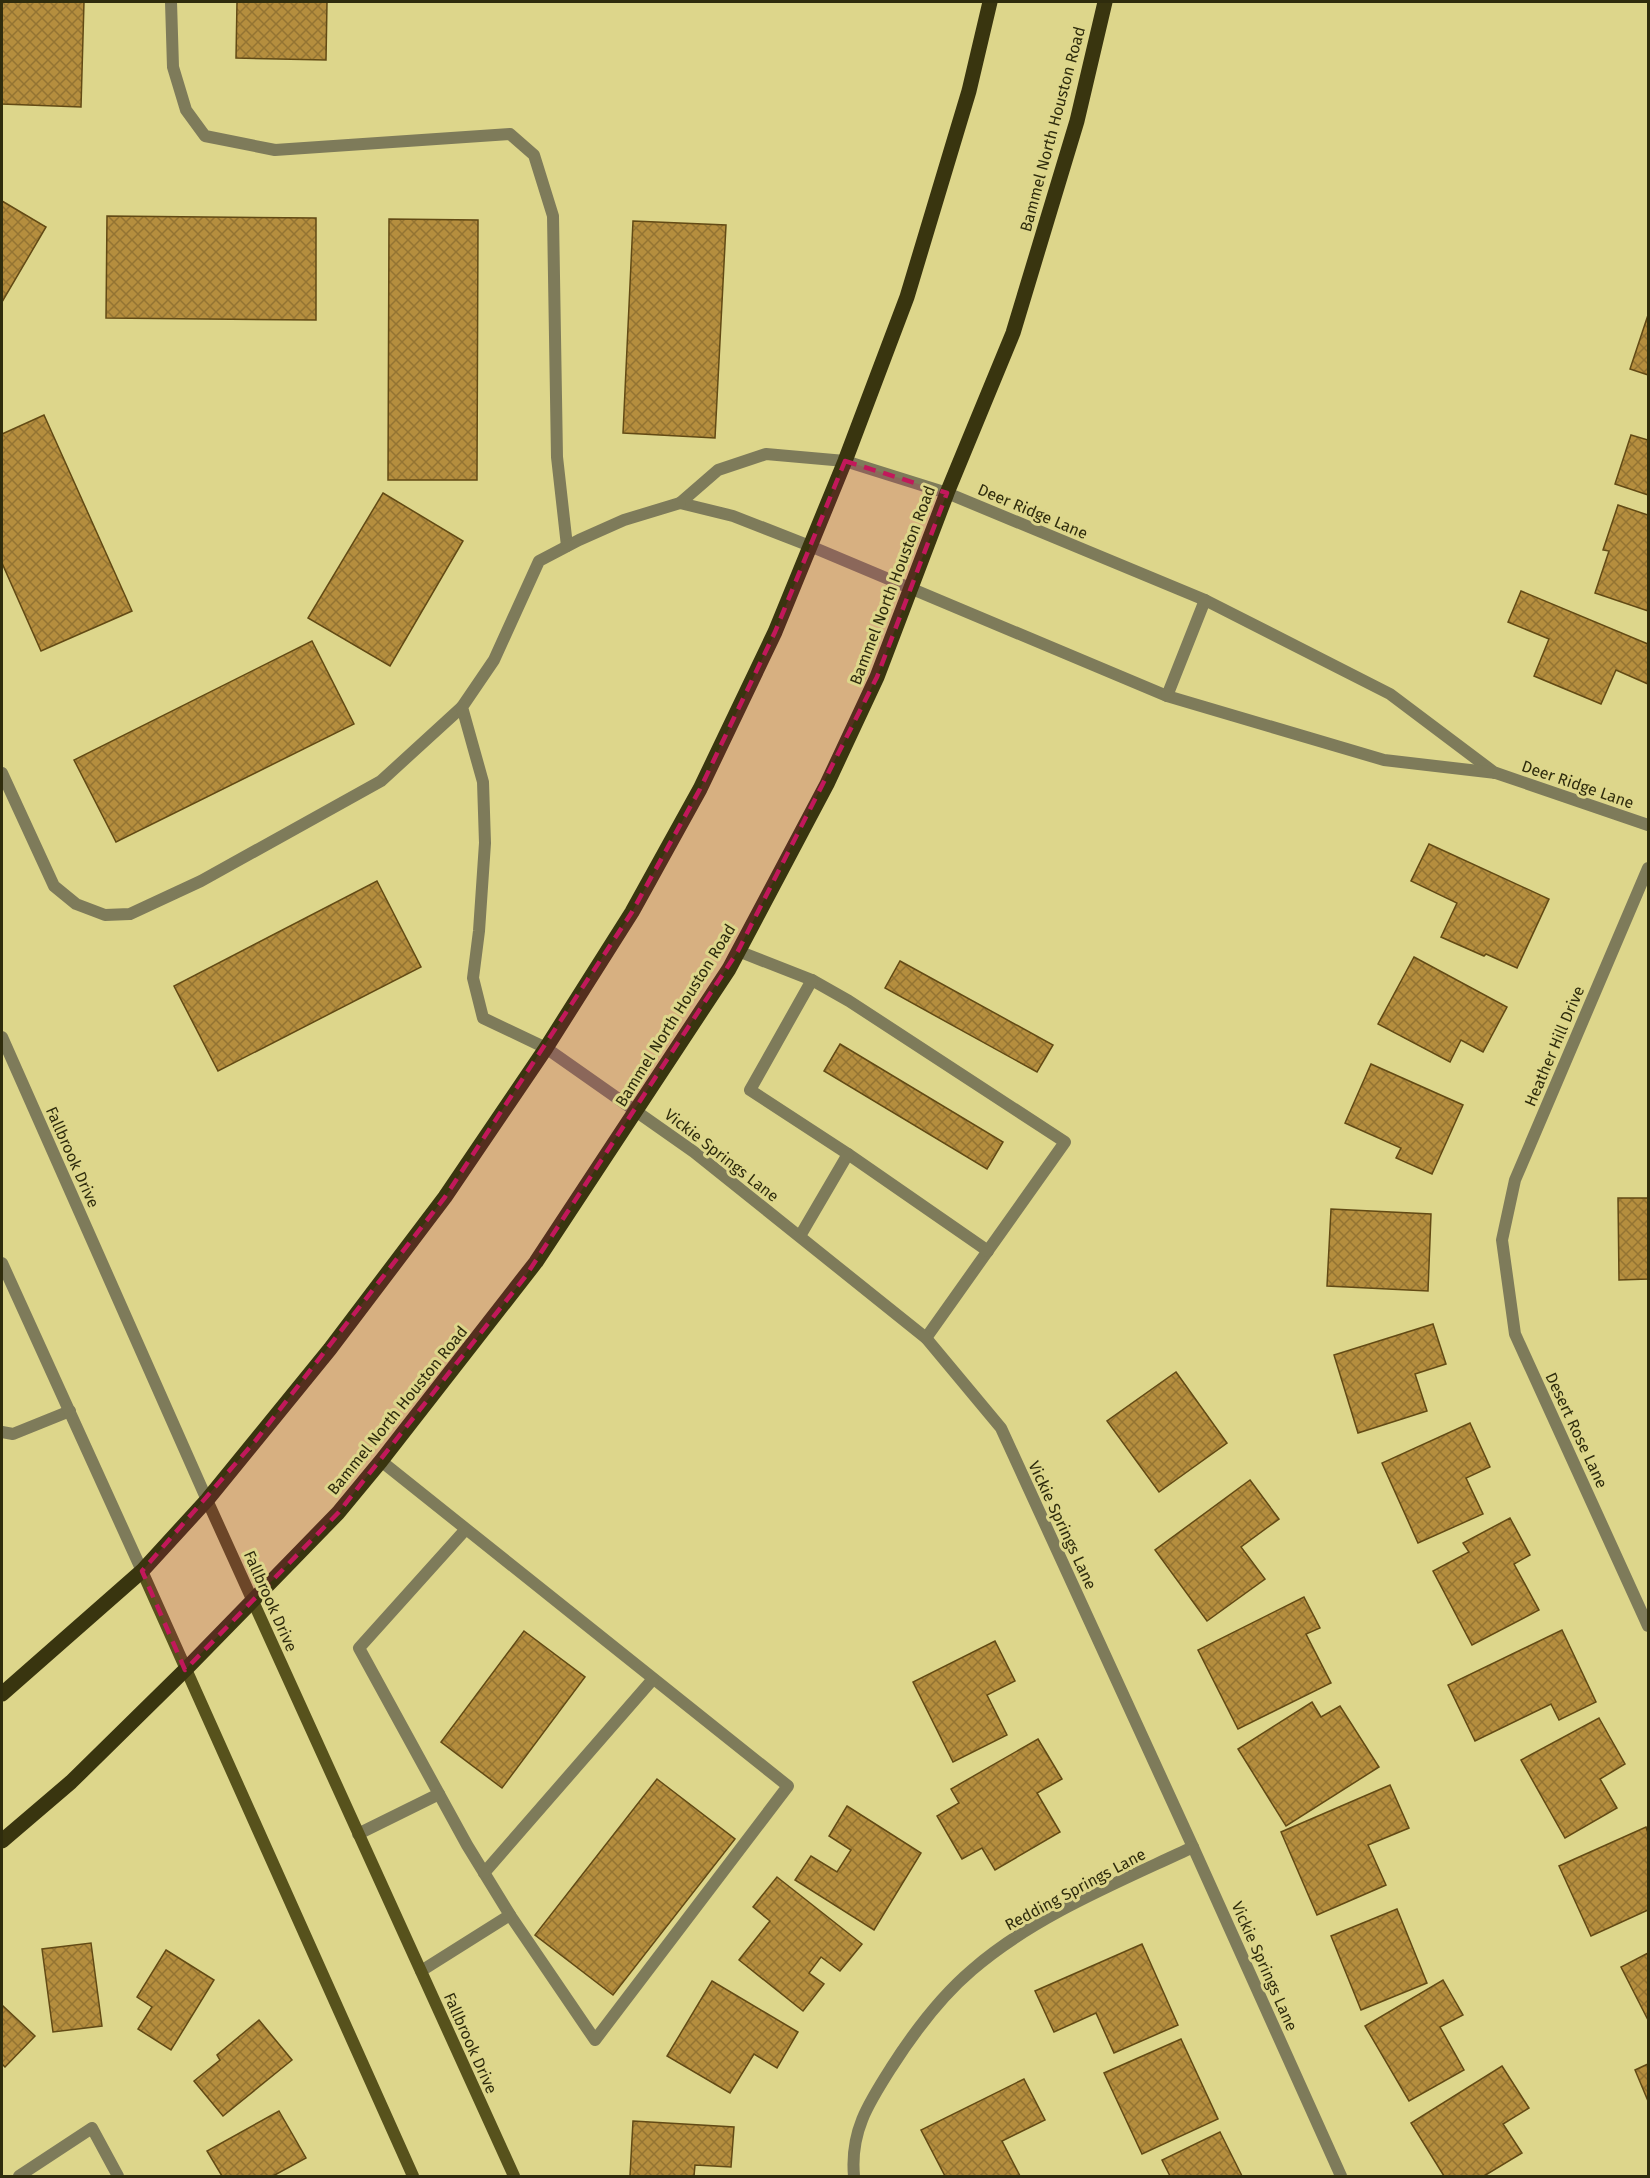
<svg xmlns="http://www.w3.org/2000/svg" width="1650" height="2178" viewBox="0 0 1650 2178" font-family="'Fira Sans',sans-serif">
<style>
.building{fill:url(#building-cross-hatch);stroke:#624a15;stroke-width:1.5}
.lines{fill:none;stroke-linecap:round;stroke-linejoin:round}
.service{stroke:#7e7b5a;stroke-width:12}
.minor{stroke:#7e7b5a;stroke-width:12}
.tertiary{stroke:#7e7b5a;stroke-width:12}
.secondary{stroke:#57521c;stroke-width:12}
.primary{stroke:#39350f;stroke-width:15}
.marked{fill:#c2185b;fill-opacity:0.2;stroke:#c2185b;stroke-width:4.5;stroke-dasharray:12 8;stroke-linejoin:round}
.labels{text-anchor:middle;stroke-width:6;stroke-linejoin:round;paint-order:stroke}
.street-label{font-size:16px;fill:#2f2c0d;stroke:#ddd68b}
</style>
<defs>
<pattern id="building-cross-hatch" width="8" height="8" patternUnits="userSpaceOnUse" patternTransform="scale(1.5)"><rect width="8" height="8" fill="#b58e3e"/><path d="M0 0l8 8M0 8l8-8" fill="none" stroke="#947432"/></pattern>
</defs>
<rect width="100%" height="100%" fill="#ddd68b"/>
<g class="building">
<polygon points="2,2 84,2 81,107 2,104"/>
<polygon points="237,2 327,2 326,60 236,58"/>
<polygon points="2,201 46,227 2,302"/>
<polygon points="107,216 316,218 316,320 106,318"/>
<polygon points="389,219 478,220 477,480 388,480"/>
<polygon points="633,221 726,225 715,438 623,433"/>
<polygon points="1648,315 1648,375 1630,369"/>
<polygon points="44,415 132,611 41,651 2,563 2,434"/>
<polygon points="1631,435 1648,440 1648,495 1615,484"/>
<polygon points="383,493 463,541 390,666 308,618"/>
<polygon points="1618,505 1648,515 1648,611 1595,593 1609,551 1603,550"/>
<polygon points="1521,591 1648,644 1648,684 1616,670 1601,704 1534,676 1549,639 1508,622"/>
<polygon points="312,641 354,724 116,842 74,760"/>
<polygon points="1429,844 1549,899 1517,968 1486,954 1484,956 1441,937 1457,903 1411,881"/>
<polygon points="377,881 421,967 218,1071 174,986"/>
<polygon points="1414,957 1507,1007 1483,1052 1461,1040 1450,1062 1378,1024"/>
<polygon points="900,961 1053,1045 1037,1072 885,988"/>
<polygon points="840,1044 1003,1142 987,1169 824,1071"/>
<polygon points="1371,1064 1463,1105 1432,1174 1396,1158 1401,1148 1345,1123"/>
<polygon points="1618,1198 1648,1198 1648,1279 1619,1280"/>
<polygon points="1331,1209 1431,1214 1428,1291 1327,1286"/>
<polygon points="1433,1324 1446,1364 1415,1374 1427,1411 1358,1433 1334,1355"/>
<polygon points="1176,1372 1227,1443 1159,1492 1107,1421"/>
<polygon points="1470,1423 1490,1467 1466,1478 1483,1514 1418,1543 1382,1463"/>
<polygon points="1250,1480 1279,1519 1241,1547 1265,1579 1207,1621 1155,1550"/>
<polygon points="1510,1518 1530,1555 1514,1564 1539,1610 1472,1645 1433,1571 1469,1552 1463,1543"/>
<polygon points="1304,1597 1320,1628 1306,1634 1331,1683 1238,1729 1198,1650"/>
<polygon points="1562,1630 1596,1702 1559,1720 1551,1704 1475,1741 1448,1685"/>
<polygon points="524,1631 585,1677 502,1788 441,1742"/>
<polygon points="995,1641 1015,1681 987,1695 1007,1735 953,1762 913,1682"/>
<polygon points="1312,1702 1321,1717 1340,1706 1379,1767 1286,1826 1238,1749"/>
<polygon points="1599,1718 1625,1764 1600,1779 1617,1808 1565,1838 1521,1760"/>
<polygon points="1038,1739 1062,1779 1037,1793 1060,1832 995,1870 982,1848 962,1859 937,1816 959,1803 951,1789"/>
<polygon points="657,1779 735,1839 613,1995 535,1935"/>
<polygon points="1390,1785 1409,1828 1368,1845 1386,1885 1317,1915 1281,1832"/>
<polygon points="847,1806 921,1853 874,1930 795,1880 811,1856 837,1872 851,1850 829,1836"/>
<polygon points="1646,1827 1648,1833 1648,1910 1591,1936 1559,1866"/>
<polygon points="777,1877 862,1944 840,1971 821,1957 809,1973 824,1984 803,2011 739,1960 770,1921 753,1907"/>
<polygon points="1397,1909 1427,1983 1361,2010 1331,1936"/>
<polygon points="91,1943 102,2026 53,2032 42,1949"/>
<polygon points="1142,1944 1178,2025 1114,2053 1096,2013 1054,2032 1035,1991"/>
<polygon points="166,1950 214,1980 171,2050 138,2029 152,2007 137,1997"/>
<polygon points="1648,1953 1648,2020 1621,1967"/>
<polygon points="1443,1980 1463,2015 1440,2027 1464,2070 1409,2101 1365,2026"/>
<polygon points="712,1981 798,2032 777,2068 754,2054 730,2093 667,2056"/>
<polygon points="2,2005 35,2036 5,2067 2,2064"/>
<polygon points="259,2020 292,2060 223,2116 194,2081 220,2060 217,2055"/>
<polygon points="1181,2039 1218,2119 1142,2154 1104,2073"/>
<polygon points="1648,2064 1648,2101 1635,2070"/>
<polygon points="1502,2066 1529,2108 1503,2124 1522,2153 1484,2176 1444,2176 1411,2123"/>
<polygon points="1024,2079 1045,2120 1002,2141 1020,2176 945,2176 921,2130"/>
<polygon points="279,2111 306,2158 273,2176 222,2176 207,2151"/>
<polygon points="633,2121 734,2127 731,2167 695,2165 694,2176 630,2176"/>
<polygon points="1220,2132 1242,2176 1170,2176 1162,2160"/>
</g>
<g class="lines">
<g class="service">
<polyline points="171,2 173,67 186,110 205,136 275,150 510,134 534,155 553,216 557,457 567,546"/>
<polyline points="810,546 733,516 680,503 718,470 766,454 845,461"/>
<polyline points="2,773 54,886 76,904 105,915 130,914 201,881 381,781 462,707"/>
<polyline points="738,951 812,980 849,1001 1065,1142 926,1338"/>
<polyline points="546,1048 483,1018 473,978 479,931 485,843 483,782 462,707 494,660 539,561 579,540 624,520 680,503"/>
<polyline points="848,1154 988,1251"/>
<polyline points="800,1236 848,1154 750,1090 812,980"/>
<polyline points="2,1432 13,1434 70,1411"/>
<path d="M381,1461C517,1569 652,1678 788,1786L595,2040L510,1915L467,1845L359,1648L466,1529"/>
<polyline points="358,1834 439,1794"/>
<polyline points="484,1873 653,1679"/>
<polyline points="421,1971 510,1915"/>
</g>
<g class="minor">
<polyline points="845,461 947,493 1205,600 1390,694 1495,773"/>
<polyline points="810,546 1167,696 1384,760 1496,773 1648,825"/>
<polyline points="1167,696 1205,600"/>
<polyline points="1648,868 1515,1180 1502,1240 1515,1334 1648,1626"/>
<polyline points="546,1048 694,1152 926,1338 1001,1428 1193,1847 1341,2176"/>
<polyline points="19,2176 92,2128 118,2176"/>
<path d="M854,2176C850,2132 868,2104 891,2068C914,2032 939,1998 972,1970C1034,1916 1119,1882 1193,1847"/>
</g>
<g class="tertiary">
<polyline points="2,1037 207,1500"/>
<polyline points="2,1263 142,1571"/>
</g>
<g class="secondary">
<polyline points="207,1500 514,2176"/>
<polyline points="142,1571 413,2176"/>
</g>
<g class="primary">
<polyline points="2,1694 142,1571 207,1500 330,1349 445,1197 546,1048 632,912 700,789 775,632 845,461 907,297 969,91 990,2"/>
<polyline points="2,1841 71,1782 185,1670 338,1513 381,1461 536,1262 729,969 827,784 877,677 947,493 1013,333 1077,121 1105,2"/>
</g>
</g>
<path class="marked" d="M845,461L947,493L877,677L738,951L525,1277L338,1513L185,1670L142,1571L256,1440L445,1197L632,912L700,789L775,632Z"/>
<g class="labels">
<g class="street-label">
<text transform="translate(1052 129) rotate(-75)" y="6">Bammel North Houston Road</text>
<text transform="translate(1033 511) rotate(23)" y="6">Deer Ridge Lane</text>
<text transform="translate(892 585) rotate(-69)" y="6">Bammel North Houston Road</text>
<text transform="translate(1578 784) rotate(19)" y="6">Deer Ridge Lane</text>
<text transform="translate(675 1015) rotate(-58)" y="6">Bammel North Houston Road</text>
<text transform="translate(1554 1046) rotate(-67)" y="6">Heather Hill Drive</text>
<text transform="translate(722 1155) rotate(38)" y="6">Vickie Springs Lane</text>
<text transform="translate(73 1157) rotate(66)" y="6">Fallbrook Drive</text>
<text transform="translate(397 1410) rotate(-51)" y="6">Bammel North Houston Road</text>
<text transform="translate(1577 1430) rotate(65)" y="6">Desert Rose Lane</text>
<text transform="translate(1063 1525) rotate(65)" y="6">Vickie Springs Lane</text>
<text transform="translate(271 1601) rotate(66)" y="6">Fallbrook Drive</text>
<text transform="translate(1075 1889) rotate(-28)" y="6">Redding Springs Lane</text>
<text transform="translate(1265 1966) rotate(66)" y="6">Vickie Springs Lane</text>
<text transform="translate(471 2043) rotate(66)" y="6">Fallbrook Drive</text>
</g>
</g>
<rect width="1650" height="2178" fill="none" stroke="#2f2c0d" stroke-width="6"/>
</svg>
